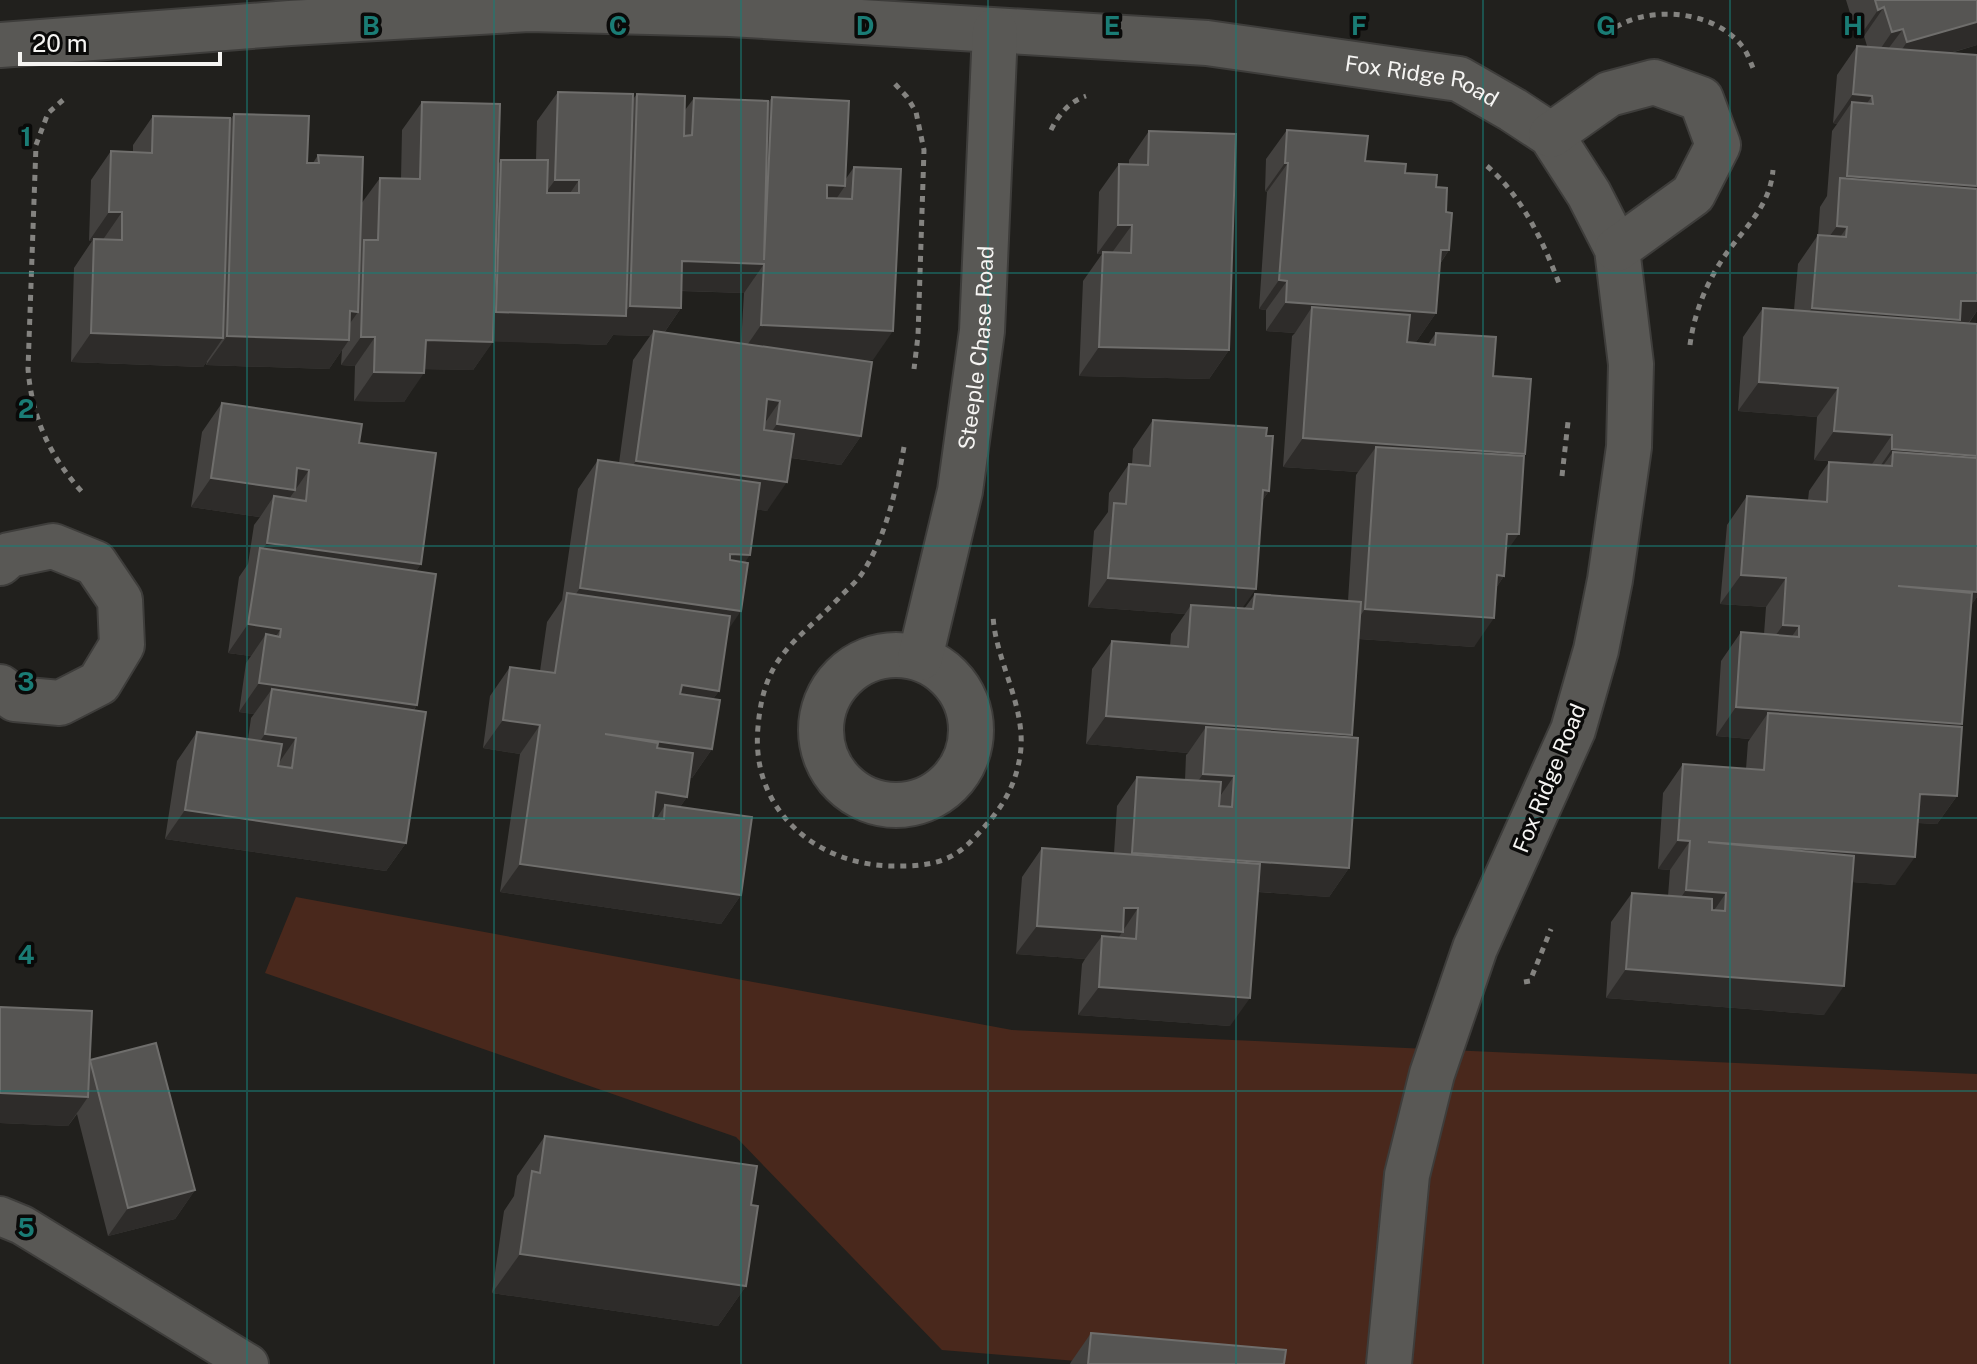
<svg xmlns="http://www.w3.org/2000/svg" width="1977" height="1364" viewBox="0 0 1977 1364" font-family="'Public Sans',sans-serif">
<style>
.green{fill:#49281c}
.lines{fill:none;stroke-linecap:round;stroke-linejoin:round}
.service-casing{stroke:#3e3d3b;stroke-width:42}
.minor-casing{stroke:#3e3d3b;stroke-width:48}
.path{stroke:#848380;stroke-width:5;stroke-dasharray:6 6;stroke-linecap:butt}
.service{stroke:#595855;stroke-width:38}
.minor{stroke:#595855;stroke-width:44}
.wall{fill:#43413f;fill-rule:evenodd}
.shaded-wall{fill:#2e2c2a}
.building{fill:#565553;stroke:#6f6e6c;stroke-width:2}
.grid{fill:none;stroke:#1a7c75;stroke-width:2;stroke-opacity:0.55}
.labels{text-anchor:middle;stroke-width:7;stroke-linejoin:round;paint-order:stroke}
.street-label{font-size:22px;fill:#f5f4f2;stroke:#0a0a09}
.grid-label{font-size:26px;text-anchor:middle;font-weight:bold;fill:#1a7c75;stroke:#0a0a09;stroke-width:7;stroke-linejoin:round;paint-order:stroke}
</style>
<rect width="100%" height="100%" fill="#21201d"/>
<polygon class="green" points="296,897 1012,1030 1977,1074 1977,1364 1113,1364 942,1350 736,1137 265,973"/>
<g class="lines">
<g class="service-casing">
<polyline id="service" points="0,1216 22,1225 249,1364"/>
</g>
<g class="minor-casing">
<g id="minor">
<path id="s1" d="M0,45L290,23L529,9L730,14L1207,43L1459,79L1513,110L1551,135L1589,194L1617,249L1631,364L1629,447L1610,580L1596,650L1573,730L1475,948L1432,1074L1407,1175L1389,1364"/>
<polyline points="1551,135 1609,94 1654,82 1701,99 1718,145 1693,194 1617,249"/>
<polyline points="0,563 9,555 53,546 95,563 120,600 122,645 99,683 60,703 15,699 0,687"/>
<circle cx="896" cy="730" r="75"/>
<path id="s2" d="M920,658L960,491L982,331L995,31"/>
</g>
</g>
<g class="path">
<path d="M1606,34C1642,4 1712,8 1742,46C1747,52 1750,61 1753,68"/>
<polyline points="895,84 907,97 916,112 924,150 918,336 914,369"/>
<path d="M63,100L48,113L36,145L28,369C32,418 50,457 83,493"/>
<path d="M1051,130C1059,114 1069,102 1086,96"/>
<path d="M1487,166C1522,196 1544,243 1560,286"/>
<path d="M1690,345C1694,313 1707,281 1726,254C1746,226 1770,206 1773,170"/>
<path d="M904,447C896,490 887,534 863,572C857,582 846,590 838,599C793,645 764,656 758,727C750,811 818,867 897,866C916,866 938,865 955,854C967,847 977,835 986,825C1004,805 1016,783 1020,756C1028,708 994,659 993,614"/>
<polyline points="1562,476 1568,422"/>
<polyline points="1524,982 1530,981 1551,929"/>
</g>
<use href="#service" class="service"/>
<use href="#minor" class="minor"/>
</g>
<g class="wall">
<polygon points="1846,0 1977,0 1977,45 1951,53 1977,55 1977,311 1969,323 1977,324 1977,597 1971,605 1960,727 1957,796 1937,824 1918,823 1895,885 1852,882 1824,1015 1606,998 1611,922 1632,893 1668,896 1670,870 1658,869 1663,793 1683,764 1746,769 1748,742 1750,739 1716,736 1721,661 1741,632 1764,634 1766,607 1720,604 1727,525 1747,496 1808,500 1809,491 1829,462 1872,465 1814,460 1817,417 1738,411 1743,337 1763,308 1794,310 1798,264 1818,235 1820,207 1827,196 1832,131 1837,124 1833,123 1837,75 1857,46 1867,46 1864,36 1858,39"/>
<path d="M558,92L633,99L637,94L685,110L694,98L768,103L772,97L845,180L854,167L873,360L843,358L861,436L841,465L791,458L767,511L756,509L745,563L727,631L719,691L713,699L712,749L692,778H690L687,797L680,807L741,895L721,924L500,892L520,754L483,748L490,696L510,667L540,671L547,622L562,600L578,489L598,460L619,463L633,360L650,336L613,335L606,345L493,341L473,370L425,369L404,402L354,401L355,366L341,365L342,350L329,369L206,365L207,361L203,367L71,362L74,268L92,241H89L91,180L111,151L133,152V145L153,116L230,120L234,114L307,163H313L318,155L361,204L380,178L401,179L402,130L422,102L498,165L501,160H536L537,121ZM681,291L744,293L741,344L664,333L681,308Z"/>
<polygon points="1287,130 1365,161 1405,173 1436,187 1446,212 1449,250 1440,264 1436,313 1416,342 1408,341 1407,342 1428,344 1436,333 1493,376 1525,454 1523,456 1506,553 1504,576 1496,588 1474,647 1359,639 1352,735 1350,737 1349,868 1329,897 1258,892 1230,1026 1078,1015 1082,964 1085,959 1016,954 1022,877 1042,848 1114,853 1117,806 1137,777 1185,780 1186,755 1188,753 1086,744 1092,669 1112,641 1170,646 1171,634 1185,614 1088,607 1094,531 1108,512 1109,493 1129,464 1132,464 1133,449 1153,420 1266,436 1269,491 1262,501 1242,609 1244,609 1255,594 1348,601 1356,475 1358,472 1283,467 1292,336 1295,333 1266,331 1266,310 1259,309 1267,192 1265,191 1266,159"/>
<polygon points="1149,131 1229,350 1209,379 1079,376 1083,281 1102,254 1097,254 1099,192 1119,164 1129,164 1129,160"/>
<polygon points="222,403 359,443 421,564 416,571 417,705 414,710 406,843 386,871 165,839 177,761 197,732 248,739 251,718 254,714 239,712 246,663 251,656 228,653 239,577 248,564 254,525 260,517 191,507 202,432"/>
<polygon points="0,1007 90,1061 195,1190 175,1219 108,1236 77,1114 68,1126 0,1123"/>
<polygon points="545,1136 751,1205 746,1286 718,1326 492,1293 504,1211 514,1196 517,1176"/>
<polygon points="1091,1333 1284,1364 1070,1364 1071,1362"/>
</g>
<g class="shaded-wall">
<polygon points="1884,7 1864,36 1858,39 1878,10"/>
<polygon points="1977,22 1977,45 1887,71 1907,42"/>
<polygon points="1903,29 1882,57 1872,61 1892,32"/>
<polygon points="1853,94 1872,96 1852,125 1852,102 1837,124 1833,123"/>
<polygon points="1285,163 1288,163 1267,192 1265,191"/>
<polygon points="1847,176 1977,186 1977,216 1839,187"/>
<polygon points="555,180 579,180 559,209 534,209"/>
<polygon points="827,185 845,186 825,215"/>
<polygon points="109,212 122,212 102,241 94,239 92,241 89,241"/>
<polygon points="1118,225 1132,225 1111,254 1097,254"/>
<polygon points="1837,226 1847,227 1827,256 1816,255"/>
<polygon points="1441,250 1449,250 1429,279"/>
<polygon points="682,261 764,264 744,293 662,290"/>
<polygon points="1279,280 1287,281 1266,310 1259,309"/>
<polygon points="1961,301 1977,301 1977,311 1963,330 1792,337 1812,308"/>
<polygon points="1286,302 1436,313 1416,342 1310,334 1312,307 1295,333 1266,331"/>
<polygon points="630,306 681,308 661,337 654,331 650,336 613,335 606,345 476,341 496,312 622,316"/>
<polygon points="350,311 358,312 338,340 349,340 329,369 206,365 227,336"/>
<polygon points="761,325 893,331 873,360 741,354"/>
<polygon points="91,333 223,338 203,367 71,362"/>
<polygon points="361,337 375,337 355,366 341,365"/>
<polygon points="426,340 493,342 473,370 405,369"/>
<polygon points="1099,347 1229,350 1209,379 1079,376"/>
<polygon points="374,372 424,373 404,402 354,401"/>
<polygon points="1759,382 1838,388 1817,417 1738,411"/>
<polygon points="767,399 780,401 760,430"/>
<polygon points="777,424 861,436 841,465 757,453"/>
<polygon points="1834,431 1892,435 1872,464 1814,460"/>
<polygon points="1303,438 1525,454 1505,483 1376,447 1358,472 1283,467"/>
<polygon points="1892,449 1977,456 1977,478 1893,452 1874,478 1872,478"/>
<polygon points="636,461 787,482 767,511 616,490"/>
<polygon points="297,468 309,470 289,499 274,496 260,517 191,507 211,478"/>
<polygon points="1263,490 1269,491 1249,519"/>
<polygon points="1507,534 1519,534 1499,562"/>
<polygon points="267,543 421,564 401,593 258,556"/>
<polygon points="730,554 750,555 730,584"/>
<polygon points="1497,575 1504,576 1484,605"/>
<polygon points="1741,575 1786,578 1766,607 1720,604"/>
<polygon points="1108,578 1256,589 1236,617 1191,605 1185,614 1088,607"/>
<polygon points="1898,586 1977,592 1977,597 1960,621"/>
<polygon points="580,588 741,611 721,640 565,610"/>
<polygon points="1365,609 1494,618 1474,647 1345,638"/>
<polygon points="248,624 281,629 263,654 266,634 251,656 228,653"/>
<polygon points="1783,625 1799,626 1779,655 1763,653"/>
<polygon points="259,683 417,705 397,734 272,689 254,714 239,712"/>
<polygon points="682,685 719,691 698,719 661,714"/>
<polygon points="1736,707 1962,724 1942,753 1768,713 1750,739 1716,736"/>
<polygon points="1106,716 1352,735 1331,764 1206,727 1188,753 1086,744"/>
<polygon points="503,720 540,725 520,754 483,748"/>
<polygon points="265,734 296,738 276,767 245,763"/>
<polygon points="605,734 712,749 692,778 585,763"/>
<polygon points="1203,774 1234,776 1214,805 1183,803"/>
<polygon points="656,792 687,797 667,826 665,805 653,824"/>
<polygon points="1920,794 1957,796 1937,824 1900,822"/>
<polygon points="185,810 406,843 386,871 165,839"/>
<polygon points="1678,840 1690,841 1670,870 1658,869"/>
<polygon points="1708,842 1915,857 1895,885 1688,871"/>
<polygon points="1132,853 1349,868 1329,897 1112,881"/>
<polygon points="520,864 741,895 721,924 500,892"/>
<polygon points="1686,890 1726,893 1706,922 1666,919"/>
<polygon points="1124,908 1138,908 1103,961 1102,936 1085,959 1016,954 1037,926"/>
<polygon points="1626,969 1844,986 1824,1015 1606,998"/>
<polygon points="1099,987 1250,998 1230,1026 1078,1015"/>
<polygon points="0,1093 88,1097 68,1126 0,1123"/>
<polygon points="195,1190 175,1219 108,1236 128,1208"/>
<polygon points="520,1254 746,1286 718,1326 492,1293"/>
</g>
<g class="building">
<polygon points="1875,0 1977,0 1977,22 1907,42 1903,29 1892,32 1884,7 1878,10"/>
<polygon points="1857,46 1977,55 1977,186 1847,176 1852,102 1873,104 1872,96 1853,94"/>
<polygon points="558,92 633,94 626,316 496,312 501,160 548,160 547,193 579,193 579,180 555,180"/>
<polygon points="637,94 685,96 684,136 692,135 694,98 768,101 764,260 772,97 849,101 845,186 827,185 827,198 852,199 854,167 901,169 893,331 761,325 764,264 682,261 681,308 630,306"/>
<polygon points="422,102 500,104 493,342 426,340 424,373 374,372 375,337 361,337 364,240 378,240 380,178 420,179"/>
<polygon points="234,114 309,116 307,163 319,163 318,155 363,157 358,312 350,311 349,340 227,336"/>
<polygon points="153,116 230,118 223,338 91,333 94,239 122,240 122,212 109,212 111,151 152,153"/>
<polygon points="1287,130 1368,136 1365,161 1406,164 1405,173 1437,175 1436,187 1447,188 1446,212 1452,213 1449,250 1441,250 1436,313 1286,302 1287,281 1279,280 1288,163 1285,163"/>
<polygon points="1149,131 1236,134 1229,350 1099,347 1103,252 1131,253 1132,225 1118,225 1119,164 1148,165"/>
<polygon points="1840,178 1977,189 1977,301 1961,301 1960,320 1812,308 1818,235 1846,237 1847,227 1837,226"/>
<polygon points="1312,307 1410,315 1407,342 1435,345 1436,333 1496,337 1493,376 1531,379 1525,454 1303,438"/>
<polygon points="1763,308 1977,324 1977,456 1892,449 1892,435 1834,431 1838,388 1759,382"/>
<polygon points="654,331 872,362 861,436 777,424 780,401 767,399 764,430 794,434 787,482 636,461"/>
<polygon points="222,403 362,424 359,443 436,453 421,564 267,543 274,496 306,501 309,470 297,468 295,490 211,478"/>
<polygon points="1153,420 1267,428 1266,436 1273,436 1269,491 1263,490 1256,589 1108,578 1114,503 1126,504 1129,464 1150,466"/>
<polygon points="1376,447 1524,456 1519,534 1507,534 1504,576 1497,575 1494,618 1365,609"/>
<polygon points="1893,452 1977,458 1977,592 1898,586 1972,593 1962,724 1736,707 1741,632 1799,637 1799,626 1783,625 1786,578 1741,575 1747,496 1827,502 1829,462 1892,466"/>
<polygon points="598,460 760,483 750,555 730,554 730,560 748,563 741,611 580,588"/>
<polygon points="260,548 436,574 417,705 259,683 266,634 280,637 281,629 248,624"/>
<polygon points="567,593 730,616 719,691 682,685 680,694 720,700 712,749 605,734 658,743 657,748 693,753 687,797 656,792 653,818 664,819 665,805 752,817 741,895 520,864 540,725 503,720 510,667 555,673"/>
<polygon points="1255,594 1361,602 1352,735 1106,716 1112,641 1188,647 1191,605 1253,609"/>
<polygon points="272,689 426,712 406,843 185,810 197,732 282,744 278,766 292,768 296,738 265,734"/>
<polygon points="1768,713 1962,727 1957,796 1920,794 1915,857 1708,842 1854,856 1844,986 1626,969 1632,893 1712,899 1712,910 1725,911 1726,893 1686,890 1690,841 1678,840 1683,764 1764,770"/>
<polygon points="1206,727 1358,738 1349,868 1132,853 1137,777 1221,782 1219,806 1232,807 1234,776 1203,774"/>
<polygon points="1042,848 1260,864 1250,998 1099,987 1102,936 1136,939 1138,908 1124,908 1123,932 1037,926"/>
<polygon points="0,1007 92,1011 88,1097 0,1093"/>
<polygon points="156,1043 195,1190 128,1208 90,1060"/>
<polygon points="545,1136 757,1166 751,1205 758,1206 746,1286 520,1254 532,1171 540,1173"/>
<polygon points="1091,1333 1286,1350 1284,1364 1088,1364"/>
</g>
<path class="grid" d="M247,0V1364M494,0V1364M741,0V1364M988,0V1364M1236,0V1364M1483,0V1364M1730,0V1364M0,273H1977M0,546H1977M0,818H1977M0,1091H1977"/>
<g class="labels">
<g class="street-label">
<text dy="8" stroke="none"><textPath href="#s1" startOffset="1428">Fox Ridge Road</textPath></text>
<text dy="8" stroke="none"><textPath href="#s2" startOffset="316">Steeple Chase Road</textPath></text>
<text transform="translate(1549 778) rotate(-68)" y="8">Fox Ridge Road</text>
</g>
</g>
<g class="grid-label">
<text x="371" y="35">B</text>
<text x="618" y="35">C</text>
<text x="865" y="35">D</text>
<text x="1112" y="35">E</text>
<text x="1359" y="35">F</text>
<text x="1606" y="35">G</text>
<text x="1853" y="35">H</text>
<text x="26" y="146">1</text>
<text x="26" y="418">2</text>
<text x="26" y="691">3</text>
<text x="26" y="964">4</text>
<text x="26" y="1237">5</text>
</g>
<path d="M20 52v12h200v-12" fill="none" stroke="#f5f4f2" stroke-width="4"/>
<text x="32" y="52" font-size="24" fill="#f5f4f2" stroke="#0a0a09" stroke-width="6" paint-order="stroke">20 m</text>
</svg>
